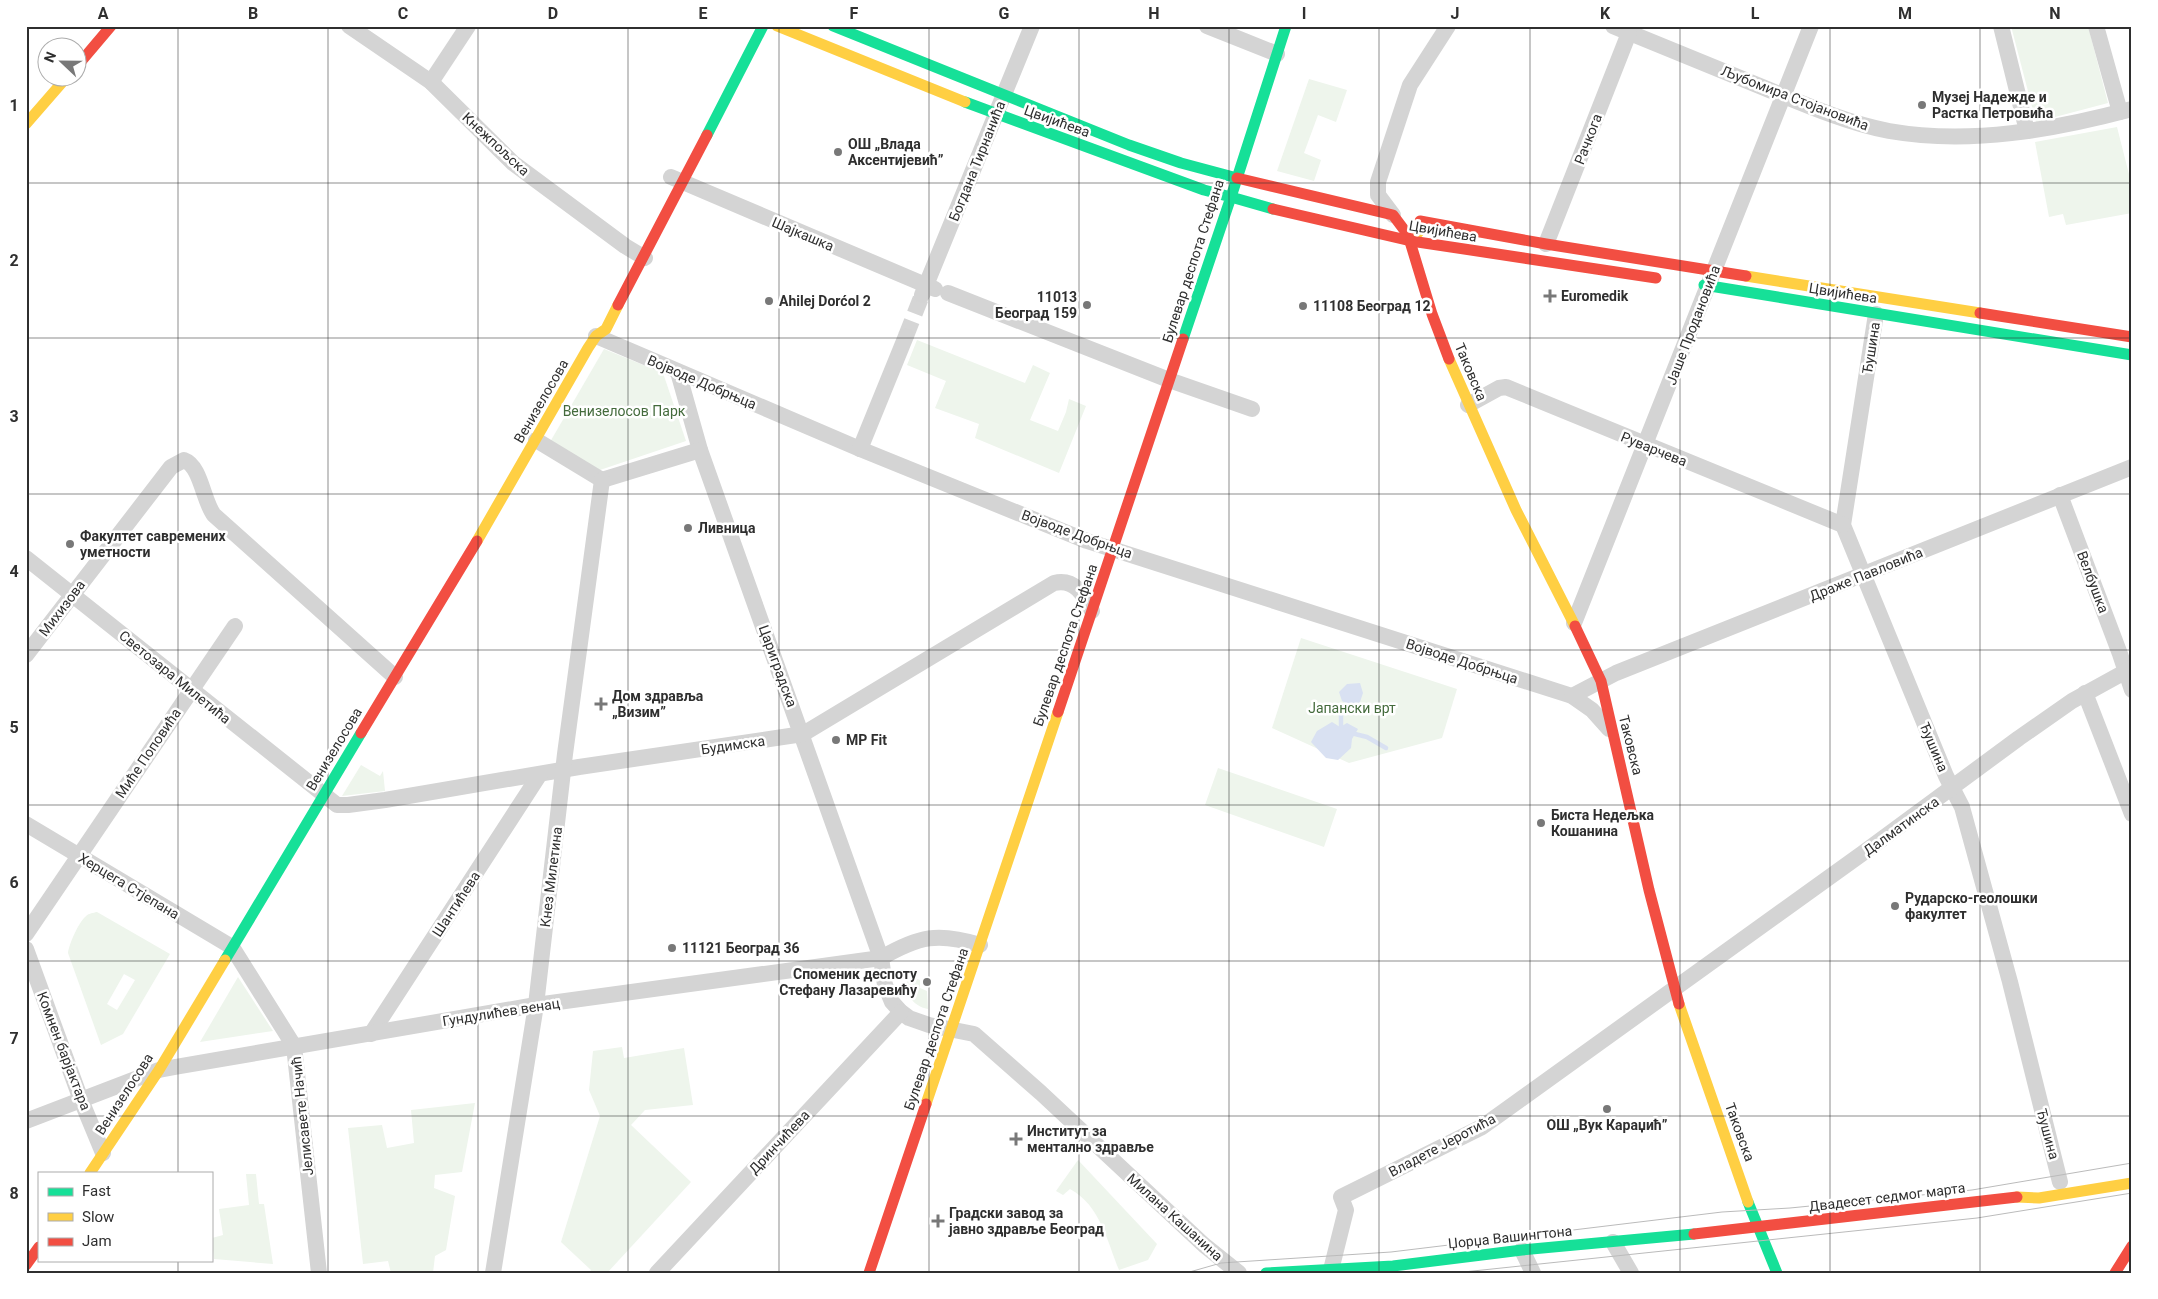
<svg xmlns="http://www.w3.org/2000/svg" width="2158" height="1299" viewBox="0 0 2158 1299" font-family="Roboto,sans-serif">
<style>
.green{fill:#eef5ec;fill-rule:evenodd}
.water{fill:#d9e1f2}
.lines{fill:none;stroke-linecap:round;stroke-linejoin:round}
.stream{stroke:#d9e1f2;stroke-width:4.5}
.street-tunnel{stroke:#d5d5d5;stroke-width:16;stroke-dasharray:16 8;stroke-linecap:butt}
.street{stroke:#d4d4d4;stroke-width:16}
.fast{stroke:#16e098;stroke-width:11}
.slow{stroke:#ffcf43;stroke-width:11}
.jam{stroke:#f24e42;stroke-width:11}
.tram{stroke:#bbb;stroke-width:1}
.grid{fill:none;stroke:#2f2f2f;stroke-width:1;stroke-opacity:0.55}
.poi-dot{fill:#787878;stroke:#fff;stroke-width:2}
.labels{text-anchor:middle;stroke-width:5;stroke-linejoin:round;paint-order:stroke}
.poi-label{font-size:14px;font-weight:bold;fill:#2f2f2f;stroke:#fff;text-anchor:start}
.street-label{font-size:14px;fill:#2f2f2f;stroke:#fff}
.park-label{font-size:14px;fill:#446b3c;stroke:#fff}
.neatline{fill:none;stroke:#2f2f2f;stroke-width:2}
.grid-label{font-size:16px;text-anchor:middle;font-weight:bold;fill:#2f2f2f}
</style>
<rect width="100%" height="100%" fill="#fff"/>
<g class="green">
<polygon points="2011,26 2088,26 2108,103 2036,122"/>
<polygon points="1309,79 1347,90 1336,122 1318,115 1304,153 1321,160 1314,181 1277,171"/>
<polygon points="2117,127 2132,186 2132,213 2066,225 2063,214 2049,217 2035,142"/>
<polygon points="917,340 1025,383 1033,365 1050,373 1030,420 1058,431 1066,412 1069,399 1086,406 1059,473 975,438 979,424 935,408 946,381 907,365"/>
<polygon points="604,349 663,373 686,441 600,470 550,442"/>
<polygon points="1301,638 1457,689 1442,738 1349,763 1272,728"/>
<polygon points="361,765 380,776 383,771 385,791 342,796"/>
<polygon points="1218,768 1337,809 1324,847 1205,805"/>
<path d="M97,912L170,954L123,1034L101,1045L68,953C69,944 80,918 89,914C89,914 96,912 97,912ZM124,974L135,980L117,1010L107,1004Z"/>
<path d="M908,976L920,980V988L927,991L928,1009C912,1006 903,992 908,976Z"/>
<polygon points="238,977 273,1031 200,1042"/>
<polygon points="622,1047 624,1058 684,1048 693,1105 645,1110 631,1125 691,1182 607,1273 589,1273 591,1270 561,1242 600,1116 589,1090 593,1051"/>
<polygon points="475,1103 462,1172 435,1175 434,1188 455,1196 446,1250 435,1256 433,1273 391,1273 388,1261 363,1264 348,1128 382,1125 387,1148 414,1143 411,1110"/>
<path d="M1078,1160L1157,1244L1148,1260L1119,1270C1107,1241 1100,1205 1070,1189L1063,1195L1056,1191Z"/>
<polygon points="246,1174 256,1174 259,1204 264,1204 273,1264 214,1259 212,1238 223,1235 219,1209 249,1205"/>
</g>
<g class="water">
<polygon points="1360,683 1363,693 1360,702 1351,706 1342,701 1339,692 1347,684"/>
<polygon points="1332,722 1340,727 1347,723 1358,729 1352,739 1351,748 1338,760 1326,758 1311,742 1317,731"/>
</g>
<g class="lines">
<g class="stream">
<polyline points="1341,727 1341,715 1347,704"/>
<polyline points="1355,734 1367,737 1386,748"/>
</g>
<polyline class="street-tunnel" points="906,336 922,295"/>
<g class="street">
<polyline points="349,26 431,82 513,163 625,246 645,258"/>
<polyline points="1207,26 1277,54"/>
<path d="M1613,26C1664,47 1716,68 1767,89C1806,105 1847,123 1889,131C1970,145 2053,130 2132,109"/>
<polyline points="2001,26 2027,131"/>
<polyline points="2096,26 2120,112"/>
<polyline points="431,82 468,26"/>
<polyline points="671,177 935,289"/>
<polyline points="1393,215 1378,195 1378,182 1410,85 1448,26"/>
<polyline points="1546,244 1629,33"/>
<polyline points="948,293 1169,380 1252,409"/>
<polyline points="922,295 1032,26"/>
<polyline points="1876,314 1843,525 1946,776 1962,807 2010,982 2060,1182"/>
<polyline points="596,336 860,449 1087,541 1572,696 1592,710 1609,729"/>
<polyline points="678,372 700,450 881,958 885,985 892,1002 901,1012 909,1018 929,1025 974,1034 1041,1093 1204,1245 1239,1273"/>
<polyline points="1468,405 1499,388 1506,387 1843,525"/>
<polyline points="536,440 602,480 700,450"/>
<polyline points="860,449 906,336"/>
<polyline points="2060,495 2120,654 2132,690"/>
<path d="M26,558L337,805H348L385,800L579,767L803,734L1054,583C1075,578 1084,595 1092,611"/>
<polyline points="1574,623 1811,26"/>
<path d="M26,655L171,467L184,460C201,466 203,501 214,515L395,677"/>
<polyline points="2085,693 2132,814"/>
<polyline points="1572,696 1616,673 2132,467"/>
<polyline points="26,824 232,947 294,1046 319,1273"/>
<polyline points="26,934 235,626"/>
<polyline points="26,949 81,1100 103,1153"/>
<polyline points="371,1034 540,774"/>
<path d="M26,1121L159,1070L175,1067L536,1005L881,958C919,936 938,932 980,945"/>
<polyline points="1613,1242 1631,1273"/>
<polyline points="1522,1250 1533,1273"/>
<polyline points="1331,1270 1346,1210 1341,1197 1482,1127 1863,853 2019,738 2072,701 2132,668"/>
<polyline points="493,1273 536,1005 565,754 602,480"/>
<polyline points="657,1273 901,1012"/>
</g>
<g class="fast">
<polyline points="833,26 1129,145 1181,163 1237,178"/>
<polyline points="965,102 1204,190 1231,197 1183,339"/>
<polyline points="707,135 763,26"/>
<polyline points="1273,209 1231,197 1286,26"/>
<polyline points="1704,285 2132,355"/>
<polyline points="225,960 361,733"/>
<polyline points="1748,1202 1777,1273"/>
<polyline points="1266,1273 1393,1266 1522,1250 1694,1234"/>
</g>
<g class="slow">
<polyline points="777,26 965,102"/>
<polyline points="26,124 66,78"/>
<polyline points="1411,241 1422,228 1439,225"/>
<polyline points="1746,276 1980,313"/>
<polyline points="1449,359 1516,510 1575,626"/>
<polyline points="477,541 588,348 596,336 606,329 618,305"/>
<polyline points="1679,1004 1748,1202"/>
<polyline points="926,1104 1058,712"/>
<polyline points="90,1173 159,1070 225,960"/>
<polyline points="2017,1197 2039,1198 2132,1183"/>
</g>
<g class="jam">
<polyline points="78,65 111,26"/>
<polyline points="1237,178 1393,215 1408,235 1432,314 1449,359"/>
<polyline points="1273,209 1411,241"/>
<polyline points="1420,221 1546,244 1746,276"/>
<polyline points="1411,241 1656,278"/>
<polyline points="618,305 707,135"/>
<polyline points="1980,313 2132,337"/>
<polyline points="1575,626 1601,681 1649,890 1679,1004"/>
<polyline points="1058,712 1183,339"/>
<polyline points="361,733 477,541"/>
<polyline points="1694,1234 2017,1197"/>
<polyline points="26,1265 39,1247"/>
<polyline points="869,1273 926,1104"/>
<polyline points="2115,1273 2132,1246"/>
</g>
<g class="tram">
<polyline points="1186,1273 1221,1263 1391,1252 1722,1212 1790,1208 1972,1190 2132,1163"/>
<polyline points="1454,1273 1977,1218 2132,1193"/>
</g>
</g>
<path class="grid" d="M178,26V1173M328,26V1273M478,26V1273M628,26V1273M779,26V1273M929,26V1273M1079,26V1273M1229,26V1273M1379,26V1273M1530,26V1273M1680,26V1273M1830,26V1273M1980,26V1273M26,183H2132M26,338H2132M26,494H2132M26,650H2132M26,805H2132M26,961H2132M26,1116H2132M178,1260V1273"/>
<g class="poi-dot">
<circle cx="1922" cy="105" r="5"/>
<circle cx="838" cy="152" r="5"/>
<path d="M1547.5 288.5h5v5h5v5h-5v5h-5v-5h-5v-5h5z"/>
<circle cx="769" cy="301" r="5"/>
<circle cx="1087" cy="305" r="5"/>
<circle cx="1303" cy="306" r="5"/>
<circle cx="688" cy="528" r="5"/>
<circle cx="70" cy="544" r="5"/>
<path d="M598.5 696.5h5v5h5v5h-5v5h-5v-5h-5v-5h5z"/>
<circle cx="836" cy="740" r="5"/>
<circle cx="1541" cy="823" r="5"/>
<circle cx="1895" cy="906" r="5"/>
<circle cx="672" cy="948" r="5"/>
<circle cx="927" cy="982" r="5"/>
<circle cx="1607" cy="1109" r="5"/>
<path d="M1013.5 1131.5h5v5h5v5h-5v5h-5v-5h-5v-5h5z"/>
<path d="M935.5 1213.5h5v5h5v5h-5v5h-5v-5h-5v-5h5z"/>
</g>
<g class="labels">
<g class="poi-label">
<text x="1932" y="102">Музеј Надежде и<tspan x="1932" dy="16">Растка Петровића</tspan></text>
<text x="848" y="149">ОШ „Влада<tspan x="848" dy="16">Аксентијевић”</tspan></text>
<text x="1561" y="301">Euromedik</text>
<text x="1077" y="302" text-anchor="end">11013<tspan x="1077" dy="16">Београд 159</tspan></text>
<text x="779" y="306">Ahilej Dorćol 2</text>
<text x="1313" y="311">11108 Београд 12</text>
<text x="698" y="533">Ливница</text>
<text x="80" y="541">Факултет савремених<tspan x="80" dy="16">уметности</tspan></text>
<text x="612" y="701">Дом здравља<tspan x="612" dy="16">„Визим”</tspan></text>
<text x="846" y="745">MP Fit</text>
<text x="1551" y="820">Биста Недељка<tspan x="1551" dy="16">Кошанина</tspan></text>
<text x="1905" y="903">Рударско-геолошки<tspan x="1905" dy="16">факултет</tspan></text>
<text x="682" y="953">11121 Београд 36</text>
<text x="917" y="979" text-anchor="end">Споменик деспоту<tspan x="917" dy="16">Стефану Лазаревићу</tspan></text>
<text x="1607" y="1130" text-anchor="middle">ОШ „Вук Караџић”</text>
<text x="1027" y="1136">Институт за<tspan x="1027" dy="16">ментално здравље</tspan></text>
<text x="949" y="1218">Градски завод за<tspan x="949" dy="16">јавно здравље Београд</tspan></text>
</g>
<g class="street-label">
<text transform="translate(1795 98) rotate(21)" y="5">Љубомира Стојановића</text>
<text transform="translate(1057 121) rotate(20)" y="5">Цвијићева</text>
<text transform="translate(1588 139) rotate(-69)" y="5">Рачкога</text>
<text transform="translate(496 144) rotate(43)" y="5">Кнежпољска</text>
<text transform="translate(977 161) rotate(-68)" y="5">Богдана Тирнанића</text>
<text transform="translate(1443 231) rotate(10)" y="5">Цвијићева</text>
<text transform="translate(803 234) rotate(23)" y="5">Шајкашка</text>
<text transform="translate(1193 261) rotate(-72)" y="5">Булевар деспота Стефана</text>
<text transform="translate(1843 293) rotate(9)" y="5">Цвијићева</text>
<text transform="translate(1693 325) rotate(-69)" y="5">Јаше Продановића</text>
<text transform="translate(1871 348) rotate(-81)" y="5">Ђушина</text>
<text transform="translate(1471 372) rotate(67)" y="5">Таковска</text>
<text transform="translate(702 382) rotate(23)" y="5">Војводе Добрњца</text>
<text transform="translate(541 401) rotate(-60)" y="5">Венизелосова</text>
<text transform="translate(1654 449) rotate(22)" y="5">Руварчева</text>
<text transform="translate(1077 534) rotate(20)" y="5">Војводе Добрњца</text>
<text transform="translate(1866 574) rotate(-22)" y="5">Драже Павловића</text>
<text transform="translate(2093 582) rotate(69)" y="5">Велбушка</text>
<text transform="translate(62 608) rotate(-53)" y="5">Михизова</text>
<text transform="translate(1065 645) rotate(-71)" y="5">Булевар деспота Стефана</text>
<text transform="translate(1462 661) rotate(18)" y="5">Војводе Добрњца</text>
<text transform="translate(778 666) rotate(70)" y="5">Цариградска</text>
<text transform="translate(175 677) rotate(39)" y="5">Светозара Милетића</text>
<text transform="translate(733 745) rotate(-8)" y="5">Будимска</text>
<text transform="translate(1631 745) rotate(76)" y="5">Таковска</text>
<text transform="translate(1934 747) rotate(67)" y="5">Ђушина</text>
<text transform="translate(334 749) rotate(-59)" y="5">Венизелосова</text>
<text transform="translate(148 753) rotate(-56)" y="5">Миће Поповића</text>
<text transform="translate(1901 826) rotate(-36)" y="5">Далматинска</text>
<text transform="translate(551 877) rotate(-83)" y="5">Кнез Милетина</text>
<text transform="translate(129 886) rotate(31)" y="5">Херцега Стјепана</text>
<text transform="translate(456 904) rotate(-57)" y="5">Шантићева</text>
<text transform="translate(501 1012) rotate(-9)" y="5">Гундулићев венац</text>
<text transform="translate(936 1029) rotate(-71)" y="5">Булевар деспота Стефана</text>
<text transform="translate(64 1051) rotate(69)" y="5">Комнен барјактара</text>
<text transform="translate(124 1094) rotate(-57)" y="5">Венизелосова</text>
<text transform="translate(302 1116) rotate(-96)" y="5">Јелисавете Начић</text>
<text transform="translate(1740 1132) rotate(70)" y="5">Таковска</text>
<text transform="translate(2048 1134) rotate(75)" y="5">Ђушина</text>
<text transform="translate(779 1142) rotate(-47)" y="5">Дринчићева</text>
<text transform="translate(1442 1145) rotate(-28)" y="5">Владете Јеротића</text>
<text transform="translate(1887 1197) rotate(-7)" y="5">Двадесет седмог марта</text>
<text transform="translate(1175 1217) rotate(42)" y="5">Милана Кашанина</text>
<text transform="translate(1510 1237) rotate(-6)" y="5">Џорџа Вашингтона</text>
</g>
<g class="park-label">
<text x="624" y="416">Венизелосов Парк</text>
<text x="1352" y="713">Јапански врт</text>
</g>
</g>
<rect width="2158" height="1299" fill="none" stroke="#ffffff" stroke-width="55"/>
<rect x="38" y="1172" width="175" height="90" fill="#ffffff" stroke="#acacac"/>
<rect x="48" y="1188" width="25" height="8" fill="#16e098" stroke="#acacac"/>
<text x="82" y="1196" font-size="15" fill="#2f2f2f">Fast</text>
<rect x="48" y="1213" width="25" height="8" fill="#ffcf43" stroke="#acacac"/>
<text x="82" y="1222" font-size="15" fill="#2f2f2f">Slow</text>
<rect x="48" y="1238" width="25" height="8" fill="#f24e42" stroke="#acacac"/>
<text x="82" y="1246" font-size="15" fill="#2f2f2f">Jam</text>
<g transform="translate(62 62) rotate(292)"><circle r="24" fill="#ffffff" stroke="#acacac"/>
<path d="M0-4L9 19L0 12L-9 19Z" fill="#787878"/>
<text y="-8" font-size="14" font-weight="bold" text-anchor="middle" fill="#2f2f2f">N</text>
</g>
<rect x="28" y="28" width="2102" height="1244" class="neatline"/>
<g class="grid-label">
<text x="103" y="19">A</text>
<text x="253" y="19">B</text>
<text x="403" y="19">C</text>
<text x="553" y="19">D</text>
<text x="703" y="19">E</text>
<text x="854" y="19">F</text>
<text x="1004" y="19">G</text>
<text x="1154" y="19">H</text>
<text x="1304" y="19">I</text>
<text x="1455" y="19">J</text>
<text x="1605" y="19">K</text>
<text x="1755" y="19">L</text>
<text x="1905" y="19">M</text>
<text x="2055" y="19">N</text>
<text x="14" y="111">1</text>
<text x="14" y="266">2</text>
<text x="14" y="422">3</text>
<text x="14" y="577">4</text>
<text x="14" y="733">5</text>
<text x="14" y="888">6</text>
<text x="14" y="1044">7</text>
<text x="14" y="1199">8</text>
</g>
</svg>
